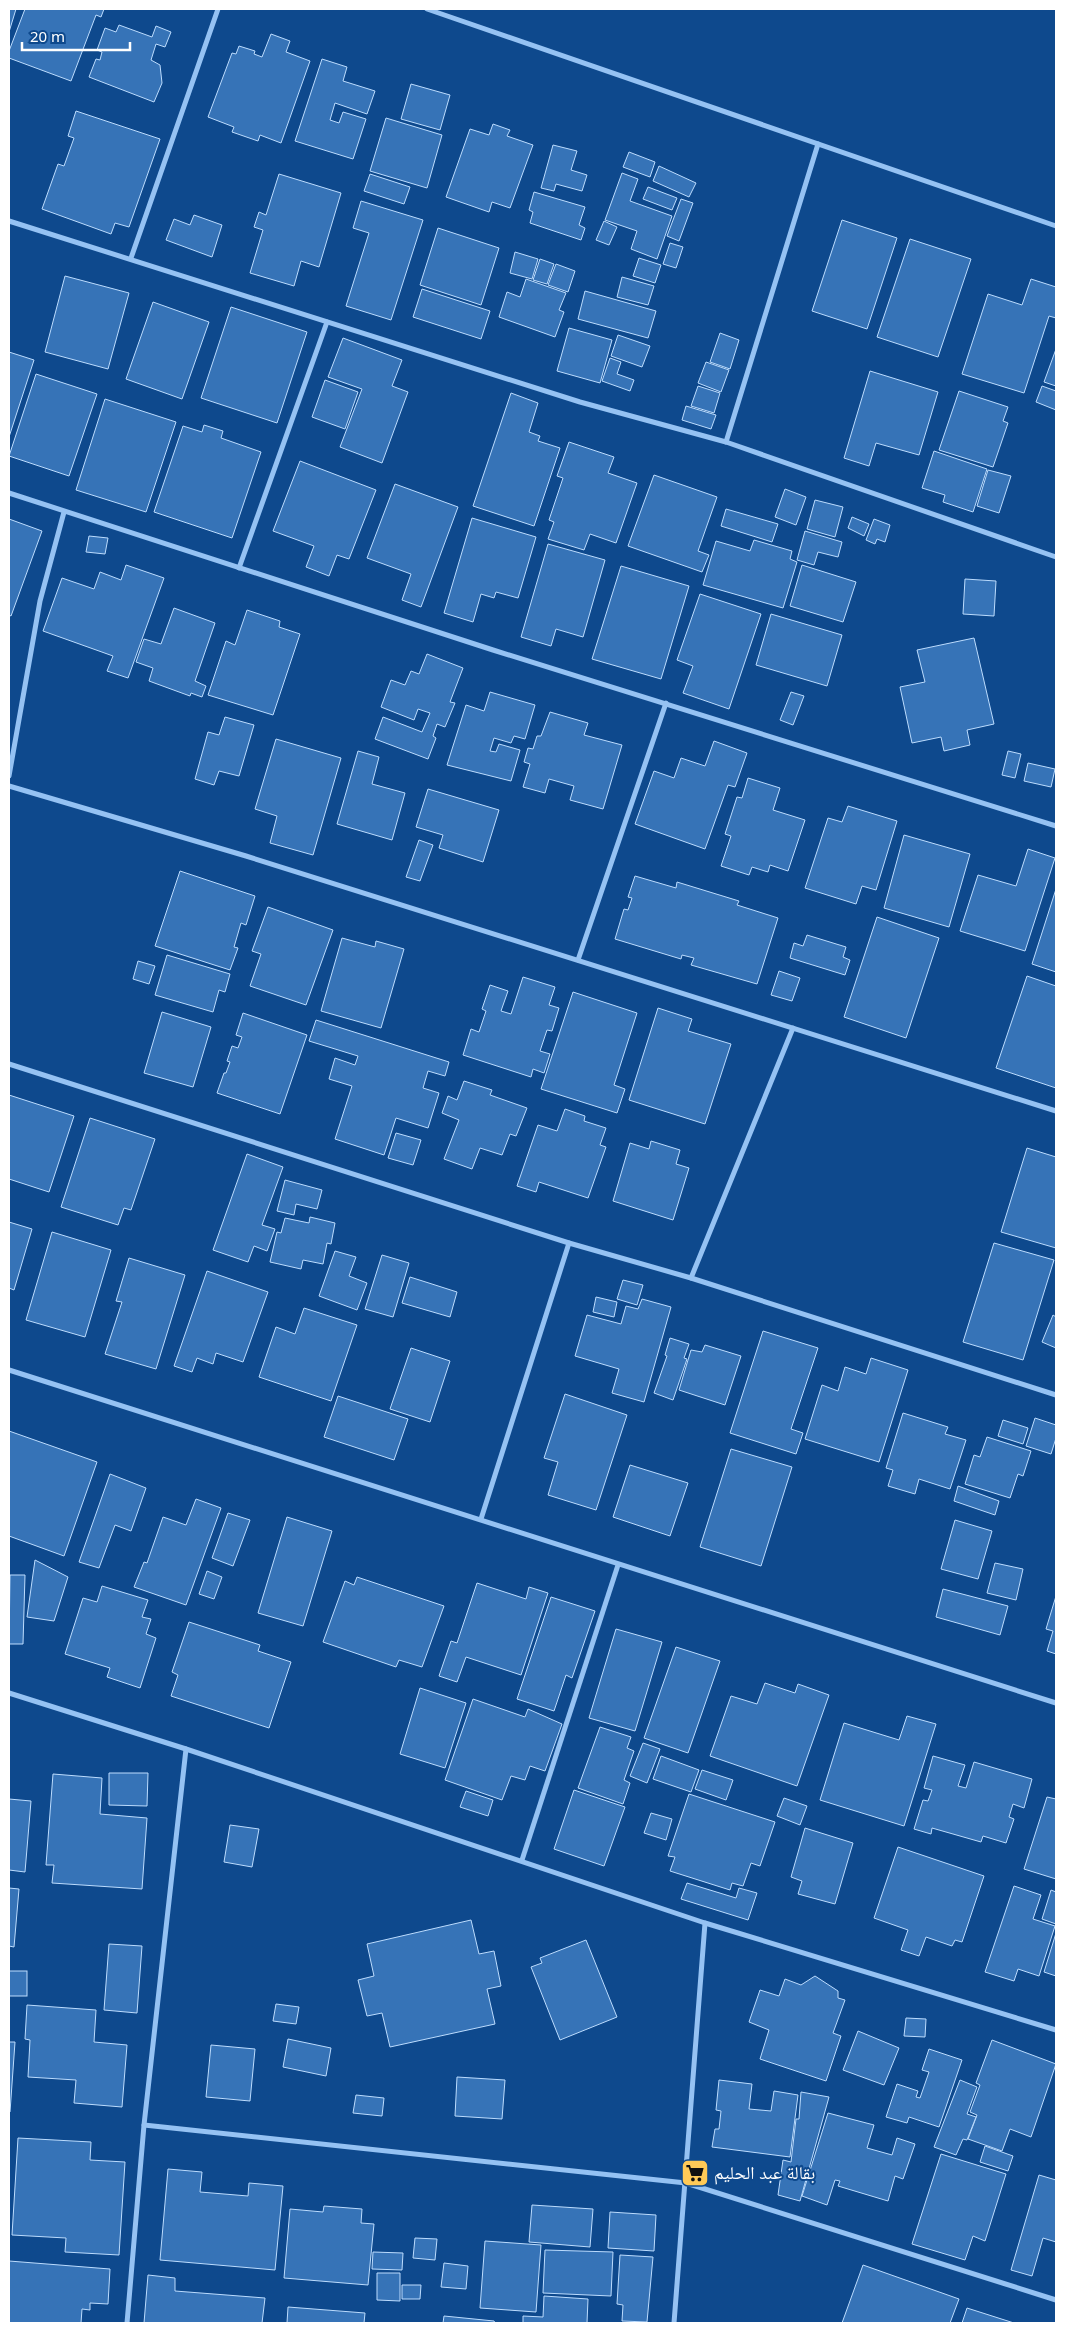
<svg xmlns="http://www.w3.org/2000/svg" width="1065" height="2332" viewBox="0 0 1065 2332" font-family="'Noto Sans','Noto Naskh Arabic',sans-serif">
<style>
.building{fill:#3673b7;stroke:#bcdcfe}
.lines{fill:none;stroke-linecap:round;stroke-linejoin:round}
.street{stroke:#95c2f3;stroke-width:5}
.labels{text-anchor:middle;stroke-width:4;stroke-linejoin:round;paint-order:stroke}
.poi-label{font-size:18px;fill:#fff;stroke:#0e498d;text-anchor:start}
</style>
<rect width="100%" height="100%" fill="#0e498d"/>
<g class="building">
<polygon points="9,9 16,9 9,32"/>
<polygon points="25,9 104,9 101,17 96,15 71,81 9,58 9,51"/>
<polygon points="119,25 152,37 156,26 171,32 165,47 156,44 151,60 160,65 162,83 154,102 89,77 96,59 100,60 102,52 97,50 105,28 116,32"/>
<polygon points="271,34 290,41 286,52 310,61 281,143 260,135 258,141 232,132 234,127 208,117 232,53 236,54 239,46 255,51 254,54 262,57"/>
<polygon points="322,59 347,67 343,81 375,91 367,114 335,103 330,120 339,123 343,112 366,119 353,159 295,141"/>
<polygon points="411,84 450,95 440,130 401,119"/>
<polygon points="76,111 160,139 129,227 115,223 111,234 42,209 58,164 64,166 74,138 68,136"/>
<polygon points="386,118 442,135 427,188 370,171"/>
<polygon points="493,124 510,130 507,136 533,145 510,208 492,202 489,212 446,197 470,129 489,135"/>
<polygon points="553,145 577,151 571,170 587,175 582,191 556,184 554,191 541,188"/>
<polygon points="629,152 655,162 650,177 623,167"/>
<polygon points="659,166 696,183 689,197 653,181"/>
<polygon points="622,173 638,179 630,201 672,216 657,259 631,249 637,231 605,220"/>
<polygon points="279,174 341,193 319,267 301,261 294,286 250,273 263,230 254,227 259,212 266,215"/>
<polygon points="370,174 410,187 404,204 364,191"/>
<polygon points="648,187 677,198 672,210 643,199"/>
<polygon points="534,192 585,207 579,225 585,228 581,240 530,223 533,212 529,210"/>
<polygon points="681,199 693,203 679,241 667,236"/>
<polygon points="361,201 423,220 391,320 346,306 369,233 353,228"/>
<polygon points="194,215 222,225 212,257 166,240 174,219 190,225"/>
<polygon points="842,220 897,238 867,329 812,311"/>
<polygon points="604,221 617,227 609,245 596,240"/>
<polygon points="438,228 499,248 481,305 420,285"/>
<polygon points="910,239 971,259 938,357 877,337"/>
<polygon points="670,243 683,247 676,268 663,264"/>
<polygon points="515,252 538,259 532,279 510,273"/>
<polygon points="639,258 661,265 655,283 633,276"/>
<polygon points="540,259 554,264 547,284 533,280"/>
<polygon points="556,264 575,271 568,292 548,285"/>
<polygon points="65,276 129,293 108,369 45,352"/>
<polygon points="622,277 654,286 648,305 617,297"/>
<polygon points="526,279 566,293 559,310 564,312 555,337 499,317 507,292 520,297"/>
<polygon points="1031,279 1056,287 1056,318 1049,316 1024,393 962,374 988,294 1022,305"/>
<polygon points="422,289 490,311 481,339 413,317"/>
<polygon points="585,291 656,311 648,338 578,319"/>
<polygon points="153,302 209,322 182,399 126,379"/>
<polygon points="231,307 307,332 277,423 201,398"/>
<polygon points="569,328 612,340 600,383 557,371"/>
<polygon points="720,333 739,340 730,369 710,362"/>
<polygon points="618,335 650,346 642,367 611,356"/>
<polygon points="343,338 402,360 392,386 408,392 382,463 340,447 362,389 328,377"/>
<polygon points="1056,349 1056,386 1044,382"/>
<polygon points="9,352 34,360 9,437"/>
<polygon points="610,358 621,362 617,374 634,380 630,391 602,381"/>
<polygon points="706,362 729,370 721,392 698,383"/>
<polygon points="870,371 938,392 919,455 876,443 869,466 844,458"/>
<polygon points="36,374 97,394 69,476 9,456"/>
<polygon points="325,380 358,392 345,429 312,417"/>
<polygon points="698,386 720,393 714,413 691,406"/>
<polygon points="1042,386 1056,391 1056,410 1036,402"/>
<polygon points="959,391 1008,407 1003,421 1008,423 993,467 939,450"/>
<polygon points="511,393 538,403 529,432 540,436 538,441 560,448 534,526 473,506"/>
<polygon points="105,399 176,422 146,512 76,490"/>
<polygon points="686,406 716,415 711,429 682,420"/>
<polygon points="204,425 223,431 221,438 261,452 232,538 154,512 183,426 202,432"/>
<polygon points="569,442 614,457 608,473 637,483 616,543 590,534 584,550 548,539 554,522 549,520 563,478 557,476"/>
<polygon points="934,451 987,469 973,512 943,502 945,495 922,488"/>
<polygon points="300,461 376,490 349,559 337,555 329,576 306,567 314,546 273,531"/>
<polygon points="988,470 1011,476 999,513 977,506"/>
<polygon points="654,475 717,497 698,551 709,555 702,572 628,546"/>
<polygon points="395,484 458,507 421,607 402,600 411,574 367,558"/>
<polygon points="785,489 806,497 796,525 775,517"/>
<polygon points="815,500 843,507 835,537 807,529"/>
<polygon points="726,509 778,524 772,542 721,526"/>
<polygon points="852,517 869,524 864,536 848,528"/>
<polygon points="472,518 536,537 518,598 496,592 494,598 481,594 473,622 444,613"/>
<polygon points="9,519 42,531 11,616 9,615"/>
<polygon points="874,519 890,525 885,542 877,539 875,544 866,540"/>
<polygon points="805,531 842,542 838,557 818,552 814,565 797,560"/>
<polygon points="89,536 108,538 105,554 86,552"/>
<polygon points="754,540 792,551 790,559 797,562 783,608 703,585 716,541 750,551"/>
<polygon points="548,544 605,560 583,637 556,629 551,646 521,637"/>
<polygon points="126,565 164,578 128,678 107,671 113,656 43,631 62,578 94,589 100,572 121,580"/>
<polygon points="802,565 856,582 843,622 790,606"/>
<polygon points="621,566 689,586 661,679 592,659"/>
<polygon points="965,579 996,581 994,616 963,614"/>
<polygon points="700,594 761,614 729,709 683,693 693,666 677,660"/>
<polygon points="174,608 215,623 195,681 206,686 202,697 191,693 190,696 149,681 153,668 136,662 144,639 161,644"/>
<polygon points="247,610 280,621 279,627 300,634 273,715 208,695 226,641 235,645"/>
<polygon points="771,614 842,635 827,686 756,665"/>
<polygon points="974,638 994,724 967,730 970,745 944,751 941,737 912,743 900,687 925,682 917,650"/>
<polygon points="427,654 463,668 450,702 455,703 445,727 437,724 433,736 436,738 428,759 375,739 383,717 422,732 430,713 418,709 414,720 381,707 391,680 405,685 411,671 419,674"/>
<polygon points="490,692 535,705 525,739 514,736 511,743 494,738 490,751 496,752 499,744 520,750 511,781 447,765 466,705 484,711"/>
<polygon points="791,692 804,696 793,725 780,720"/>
<polygon points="550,712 588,723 584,735 622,745 603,809 570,800 574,786 549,779 545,793 523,787 530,764 524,762 528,748 533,749 537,736 541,736"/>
<polygon points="225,717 254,725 239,776 219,771 214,785 195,779 208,732 219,735"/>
<polygon points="276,739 341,758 313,855 270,843 277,816 255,809"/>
<polygon points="714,741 747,753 735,787 728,785 705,849 635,824 654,771 674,778 681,758 705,766"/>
<polygon points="358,751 379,757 372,784 405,793 392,840 337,824"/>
<polygon points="1008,751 1021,754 1015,778 1002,775"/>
<polygon points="1028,763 1055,769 1051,787 1024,781"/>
<polygon points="748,778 780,788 773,810 805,820 788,871 770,865 768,872 752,867 749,875 721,866 731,836 725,834 737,797 742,798"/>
<polygon points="428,789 499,810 483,862 439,848 443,835 416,827"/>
<polygon points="848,806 897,821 876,890 862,886 856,904 805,888 828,818 842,822"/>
<polygon points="904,835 970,854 949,927 884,908"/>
<polygon points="419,840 433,845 420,881 406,877"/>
<polygon points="1028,849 1055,858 1025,951 960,931 978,875 1016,886"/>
<polygon points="180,871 255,896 246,925 241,923 234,947 238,948 230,970 155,946"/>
<polygon points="635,876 676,888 677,882 739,901 737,905 778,918 757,984 691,965 694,958 682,955 681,959 615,939 624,909 628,910 632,898 628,897"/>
<polygon points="1056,889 1056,972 1032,964"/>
<polygon points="268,907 333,930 306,1005 250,986 261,954 252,951"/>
<polygon points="877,917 939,938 906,1038 844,1017"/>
<polygon points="807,935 846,947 843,957 850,960 845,975 790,958 794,943 803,946"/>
<polygon points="342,938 375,947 376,941 404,949 381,1028 321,1011"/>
<polygon points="167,955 230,974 225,992 219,990 213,1012 155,995"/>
<polygon points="138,961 155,966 149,984 133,979"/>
<polygon points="779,971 800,978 792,1001 771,995"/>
<polygon points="1027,976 1056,986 1056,1088 996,1068"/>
<polygon points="523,977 555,987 549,1005 559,1008 552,1031 547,1030 540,1051 550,1054 544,1073 533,1069 531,1077 463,1055 471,1029 479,1032 486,1011 482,1009 490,985 508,991 501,1011 511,1014"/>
<polygon points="573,992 637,1013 614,1085 625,1089 617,1113 541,1089"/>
<polygon points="658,1008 692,1019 688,1031 731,1044 705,1124 629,1100"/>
<polygon points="162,1012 211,1027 193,1087 144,1073"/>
<polygon points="243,1013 307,1035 280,1114 217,1093 224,1073 226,1073 230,1062 227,1061 232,1046 238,1048 242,1037 236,1035"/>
<polygon points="316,1020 449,1062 445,1076 428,1071 423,1088 439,1093 428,1128 396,1118 384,1155 335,1139 352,1086 329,1079 335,1058 355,1065 358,1056 309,1041"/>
<polygon points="464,1081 492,1090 490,1095 527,1108 516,1136 510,1134 502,1155 480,1148 472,1169 444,1159 459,1120 442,1113 448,1096 457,1100"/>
<polygon points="9,1095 74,1116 49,1192 9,1179"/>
<polygon points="565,1109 585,1116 584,1121 606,1128 600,1145 606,1147 588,1198 539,1182 536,1192 517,1186 538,1125 557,1131"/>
<polygon points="90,1118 155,1139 131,1210 124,1208 118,1225 61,1207"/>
<polygon points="396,1133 421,1140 413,1165 388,1158"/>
<polygon points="651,1141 680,1150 676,1164 689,1168 673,1220 613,1201 630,1143 649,1149"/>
<polygon points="1027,1148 1056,1157 1056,1248 1001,1232"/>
<polygon points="247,1154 283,1167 262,1225 275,1229 267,1251 254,1246 248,1262 213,1250"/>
<polygon points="285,1180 322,1190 317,1209 296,1204 294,1215 277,1211"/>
<polygon points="310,1217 335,1223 331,1244 327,1243 323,1264 303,1260 301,1269 270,1262 277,1232 281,1233 285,1218 309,1223"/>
<polygon points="9,1222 32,1229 14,1290 9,1288"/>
<polygon points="52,1232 111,1250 85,1337 26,1320"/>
<polygon points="994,1243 1054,1260 1023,1360 963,1342"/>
<polygon points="335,1251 356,1257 349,1276 367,1283 357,1310 319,1296"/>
<polygon points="382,1255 409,1263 393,1317 365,1309"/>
<polygon points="129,1258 185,1275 156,1369 105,1354 122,1302 116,1301"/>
<polygon points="207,1271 268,1292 243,1362 216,1353 213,1364 197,1358 192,1372 174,1366"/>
<polygon points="410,1277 457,1292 450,1317 402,1303"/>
<polygon points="623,1280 643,1285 637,1305 617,1299"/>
<polygon points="596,1297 617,1302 614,1317 593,1312"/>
<polygon points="642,1299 671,1307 644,1402 612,1393 619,1369 575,1356 587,1315 621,1324 626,1306 638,1309"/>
<polygon points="304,1308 357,1325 331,1401 259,1377 276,1327 295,1334"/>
<polygon points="1053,1315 1056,1317 1056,1348 1042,1342"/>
<polygon points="763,1331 818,1348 791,1429 803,1433 796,1454 730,1433"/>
<polygon points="670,1338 689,1344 684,1358 687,1359 673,1400 654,1393 667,1356 665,1355"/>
<polygon points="705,1345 741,1356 725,1405 679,1390 691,1350 702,1352"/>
<polygon points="411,1348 450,1361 430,1422 390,1409"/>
<polygon points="871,1358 908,1370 879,1462 805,1439 822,1385 838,1391 845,1367 866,1374"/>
<polygon points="565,1394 627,1415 596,1510 548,1495 558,1462 544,1458"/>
<polygon points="338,1396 408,1419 394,1460 324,1437"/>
<polygon points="903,1413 948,1427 945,1434 966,1440 950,1489 919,1479 915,1494 888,1486 893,1470 886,1468"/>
<polygon points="1035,1418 1056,1425 1056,1438 1051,1454 1026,1446"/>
<polygon points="1003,1420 1028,1428 1023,1444 998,1436"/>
<polygon points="9,1431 97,1462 64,1556 9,1536"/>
<polygon points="987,1437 1031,1451 1023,1476 1018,1474 1010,1498 965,1484 974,1455 980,1457"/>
<polygon points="731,1449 792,1467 761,1566 700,1547"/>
<polygon points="630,1465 688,1483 670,1536 613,1517"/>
<polygon points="110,1474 146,1488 131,1531 115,1525 99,1568 79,1562"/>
<polygon points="958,1486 999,1501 995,1515 954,1501"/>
<polygon points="196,1499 221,1508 186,1605 134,1587 144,1562 147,1563 163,1517 186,1525"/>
<polygon points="228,1513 250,1520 233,1566 212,1558"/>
<polygon points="287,1517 332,1531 303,1626 258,1613"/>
<polygon points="955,1520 992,1531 978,1579 941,1569"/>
<polygon points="35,1560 68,1577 54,1621 27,1617"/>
<polygon points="995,1563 1023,1569 1016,1600 987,1593"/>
<polygon points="207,1571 222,1577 214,1599 199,1594"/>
<polygon points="10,1575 25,1575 23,1644 9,1644"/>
<polygon points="357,1577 444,1606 422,1667 399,1660 396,1667 323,1642 345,1581 354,1585"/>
<polygon points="477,1583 526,1599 529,1587 548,1593 521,1675 466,1657 457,1682 439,1676 451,1641 457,1643"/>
<polygon points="102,1586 148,1600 142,1617 151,1619 146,1634 156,1638 140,1688 107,1677 110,1668 65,1654 83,1598 97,1602"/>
<polygon points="943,1589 1008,1606 1000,1635 936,1617"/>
<polygon points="1056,1596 1056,1654 1047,1651 1053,1631 1046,1629"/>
<polygon points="551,1597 595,1611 572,1678 566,1675 554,1711 517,1699"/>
<polygon points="189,1622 260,1645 258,1651 291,1662 269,1728 171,1696 178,1675 172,1672"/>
<polygon points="616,1629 662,1642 635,1731 589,1718"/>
<polygon points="676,1647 720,1661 688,1753 644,1738"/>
<polygon points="765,1683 795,1693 798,1684 829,1695 797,1786 710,1756 731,1696 757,1704"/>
<polygon points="420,1688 466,1703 445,1768 400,1754"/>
<polygon points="473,1699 525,1717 528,1709 562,1724 545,1771 530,1766 525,1780 511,1776 502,1800 445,1780"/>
<polygon points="907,1716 936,1724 904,1826 820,1800 844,1723 899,1740"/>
<polygon points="600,1727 631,1737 627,1748 634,1751 624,1780 630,1783 623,1804 578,1788"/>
<polygon points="643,1743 660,1749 647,1783 630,1776"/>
<polygon points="661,1756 699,1770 691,1792 653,1779"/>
<polygon points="933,1756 965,1765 958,1786 966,1788 974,1762 1032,1779 1024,1808 1013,1804 1009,1817 1014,1819 1006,1843 983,1836 981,1842 932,1828 931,1834 914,1829 923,1800 928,1801 932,1790 924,1788"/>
<polygon points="702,1770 733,1780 726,1800 695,1789"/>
<polygon points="109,1773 148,1773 147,1806 109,1805"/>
<polygon points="53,1774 102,1778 100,1814 147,1818 142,1889 52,1883 54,1865 46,1865"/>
<polygon points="574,1790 625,1807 604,1866 554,1849"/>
<polygon points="466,1791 493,1800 488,1816 460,1807"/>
<polygon points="689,1794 775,1822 760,1866 751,1863 743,1886 732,1883 730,1890 670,1871 675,1857 668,1856"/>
<polygon points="1047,1797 1056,1799 1056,1879 1024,1869"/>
<polygon points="784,1798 807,1806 800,1825 777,1816"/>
<polygon points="9,1799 31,1801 25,1872 9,1870"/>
<polygon points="651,1813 672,1819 666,1840 644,1833"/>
<polygon points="230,1825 259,1829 252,1867 224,1862"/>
<polygon points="805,1828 853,1843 835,1904 798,1894 802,1881 791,1877"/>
<polygon points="898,1847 984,1876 962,1942 955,1940 952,1946 926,1937 919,1956 901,1950 908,1930 874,1918"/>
<polygon points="687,1883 736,1898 739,1888 757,1893 748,1920 681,1899"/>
<polygon points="1014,1886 1041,1895 1033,1919 1055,1926 1039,1976 1018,1969 1014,1981 985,1972"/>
<polygon points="9,1888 19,1889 14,1947 9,1946"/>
<polygon points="1051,1890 1056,1892 1056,1924 1042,1919"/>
<polygon points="471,1920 479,1954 494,1951 501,1986 487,1989 495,2024 390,2047 382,2013 367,2016 358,1980 374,1976 367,1944"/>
<polygon points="1056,1933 1056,1976 1044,1972"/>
<polygon points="586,1940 617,2017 560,2040 531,1967 542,1963 540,1958"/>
<polygon points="109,1944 142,1946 137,2013 104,2010"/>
<rect x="9" y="1971" width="18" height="25"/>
<polygon points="815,1976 838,1991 838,1998 845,2000 833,2033 841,2036 826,2081 760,2059 769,2030 749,2022 760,1990 779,1996 785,1979 801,1985"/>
<polygon points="276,2004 299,2007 296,2024 273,2021"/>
<polygon points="27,2005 96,2010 94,2042 127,2045 122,2107 74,2103 76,2080 28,2077 30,2040 25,2039"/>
<polygon points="906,2018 926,2019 925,2037 904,2036"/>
<polygon points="858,2031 899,2048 884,2085 843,2070"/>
<polygon points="288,2039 331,2048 326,2076 283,2067"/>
<polygon points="992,2040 1056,2064 1031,2137 1010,2129 1002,2151 968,2139 977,2115 970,2112 980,2085 976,2083"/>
<polygon points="9,2042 15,2042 10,2112 9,2112"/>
<polygon points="211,2045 255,2049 250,2101 206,2097"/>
<polygon points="929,2049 962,2060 939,2127 909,2117 907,2123 886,2117 897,2084 918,2091 916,2097 920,2098 929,2072 922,2070"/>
<polygon points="457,2077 505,2080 502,2119 455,2116"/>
<polygon points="719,2080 752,2084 749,2109 771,2111 774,2091 798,2095 790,2157 712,2147 715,2129 719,2129 721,2111 716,2110"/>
<polygon points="960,2080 977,2087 967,2114 976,2117 967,2140 963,2139 956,2155 934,2147"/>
<polygon points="801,2092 829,2097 800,2201 778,2195 783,2160 791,2162 796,2119 799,2119"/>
<polygon points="356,2095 384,2098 382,2116 353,2113"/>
<polygon points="828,2113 874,2125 867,2148 892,2155 897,2138 915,2144 903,2179 895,2176 888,2201 838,2186 840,2181 835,2180 827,2205 802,2196"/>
<polygon points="18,2138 91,2142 90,2160 125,2162 119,2255 65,2252 66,2238 12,2235"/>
<polygon points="985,2146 1013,2156 1008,2171 980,2162"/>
<polygon points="941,2154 1006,2174 985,2241 973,2236 965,2260 912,2244"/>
<polygon points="168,2169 202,2172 200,2192 248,2196 249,2183 283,2186 275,2270 160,2260"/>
<polygon points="1039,2175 1056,2180 1056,2242 1043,2238 1032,2276 1011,2270"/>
<polygon points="532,2205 593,2209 590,2247 529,2242"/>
<polygon points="324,2206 362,2209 361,2223 374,2224 368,2285 284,2278 290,2209 323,2212"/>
<polygon points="610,2212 656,2215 654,2251 608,2248"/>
<polygon points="415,2238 437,2239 435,2260 413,2258"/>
<polygon points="485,2241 541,2245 536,2312 480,2308"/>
<polygon points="545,2250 613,2252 611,2296 543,2293"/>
<polygon points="373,2252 403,2253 402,2270 372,2269"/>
<polygon points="620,2255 653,2257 647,2322 622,2321 623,2305 617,2304"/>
<polygon points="9,2261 110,2269 108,2304 90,2303 90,2310 82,2309 81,2323 9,2323"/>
<polygon points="444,2263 468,2266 466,2289 441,2287"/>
<polygon points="863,2265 959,2299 950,2323 842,2323"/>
<polygon points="377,2273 400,2273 400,2301 377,2300"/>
<polygon points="148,2275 175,2278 175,2291 265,2298 262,2323 144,2323"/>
<polygon points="402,2285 421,2285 420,2299 402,2299"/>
<polygon points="544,2296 588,2299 587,2323 523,2323 523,2316 543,2317"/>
<polygon points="288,2307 365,2313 364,2323 287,2323"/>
<polygon points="967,2308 1014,2323 962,2323"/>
<polygon points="444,2316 494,2321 495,2323 443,2323"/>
</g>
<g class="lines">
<g class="street">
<polyline points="427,9 1056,226"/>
<polyline points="9,221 580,402 726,442 1056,557"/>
<polyline points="131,258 218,9"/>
<polyline points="726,442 818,144"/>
<polyline points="9,493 493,650 1056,826"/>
<polyline points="239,568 327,322"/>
<polyline points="9,776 40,601 64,512"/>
<polyline points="9,786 246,856 1056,1111"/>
<polyline points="578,960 666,703"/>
<polyline points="9,1064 569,1243 691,1278 1056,1395"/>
<polyline points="691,1278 793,1028"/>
<polyline points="9,1370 1056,1703"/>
<polyline points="481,1519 569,1243"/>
<polyline points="9,1693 186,1749 705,1923 1056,2030"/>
<polyline points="522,1860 618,1565"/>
<polyline points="144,2125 686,2183 1056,2300"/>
<polyline points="127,2323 144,2125 186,1749"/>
<polyline points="674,2323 705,1923"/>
</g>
</g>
<defs>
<g id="supermarket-square" transform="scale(1.4375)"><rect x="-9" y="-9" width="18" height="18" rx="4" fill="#ffca57" stroke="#0e498d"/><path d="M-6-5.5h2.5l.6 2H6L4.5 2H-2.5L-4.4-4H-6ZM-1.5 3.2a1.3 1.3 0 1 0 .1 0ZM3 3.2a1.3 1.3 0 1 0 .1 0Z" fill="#111"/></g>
</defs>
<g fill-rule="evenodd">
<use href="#supermarket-square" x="695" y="2173"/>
</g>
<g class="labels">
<g class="poi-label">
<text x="714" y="2179">بقالة عبد الحليم</text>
</g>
</g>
<rect width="1065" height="2332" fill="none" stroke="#ffffff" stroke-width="20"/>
<path d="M22 42v8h108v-8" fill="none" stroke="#ffffff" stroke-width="2.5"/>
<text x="30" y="42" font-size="15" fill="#ffffff" stroke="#0e498d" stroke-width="4" paint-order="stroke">20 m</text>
</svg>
